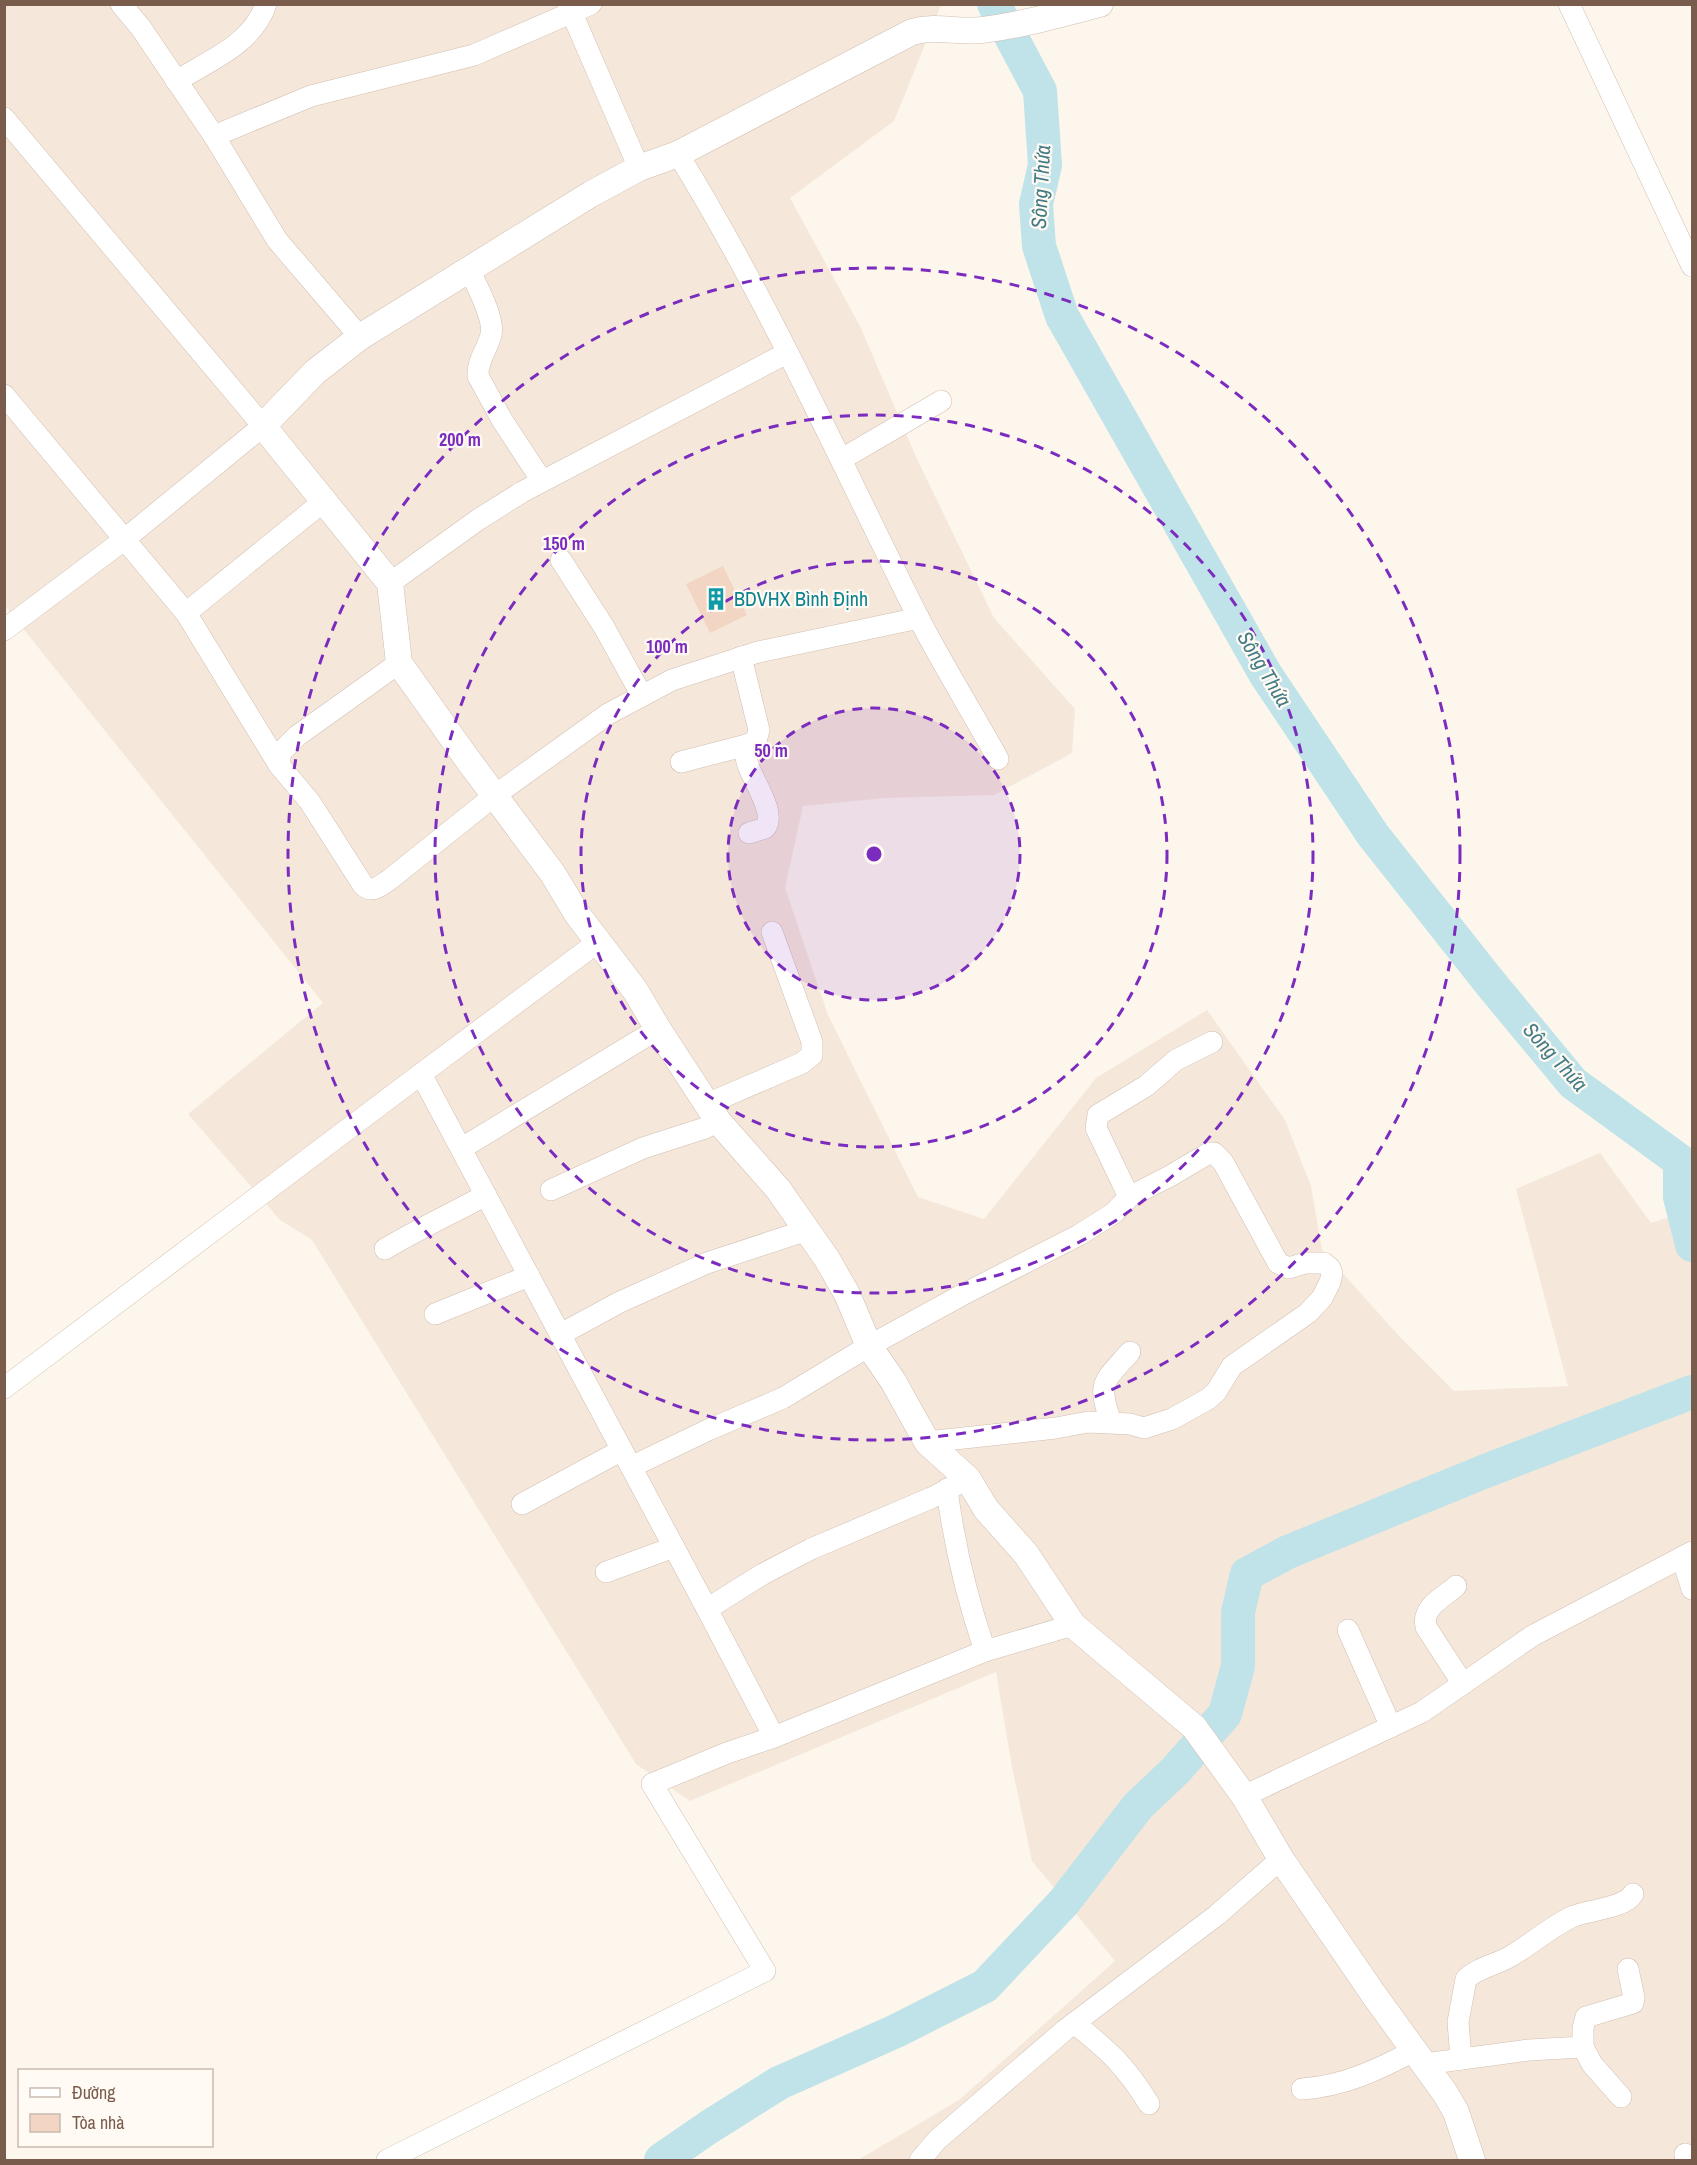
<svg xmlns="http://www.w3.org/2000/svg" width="1697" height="2165" viewBox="0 0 1697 2165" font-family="'Archivo Narrow',sans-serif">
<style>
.residential{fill:#f5e8da}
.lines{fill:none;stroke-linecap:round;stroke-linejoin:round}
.river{stroke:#bfe3e8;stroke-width:34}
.building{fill:#f3d5c3}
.minor-casing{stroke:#d1beb0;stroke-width:22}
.tertiary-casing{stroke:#d1beb0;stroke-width:27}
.minor{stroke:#fff;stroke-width:21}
.tertiary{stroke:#fff;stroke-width:26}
.ring{fill:none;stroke:#7b2cbf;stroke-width:3;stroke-dasharray:10 8}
.labels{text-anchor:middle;stroke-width:4.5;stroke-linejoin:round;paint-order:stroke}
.culture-label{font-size:20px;fill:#0d838f;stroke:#fffaf3;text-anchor:start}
.water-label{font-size:21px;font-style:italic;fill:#437c86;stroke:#fffaf3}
.centre{fill:#7b2cbf;stroke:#fffaf3;stroke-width:3}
.ring-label{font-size:18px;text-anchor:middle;font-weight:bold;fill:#7b2cbf;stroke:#fffaf3;stroke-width:4.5;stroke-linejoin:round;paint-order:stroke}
</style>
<rect width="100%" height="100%" fill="#fdf6ec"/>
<polygon class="residential" points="5,5 941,5 894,121 790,198 860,326 916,457 994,618 1075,709 1072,753 994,795 885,798 803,806 785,888 828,1015 918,1197 984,1219 1096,1078 1207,1010 1285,1120 1311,1186 1322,1250 1399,1336 1454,1391 1568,1386 1516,1189 1600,1153 1651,1223 1692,1210 1692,2160 858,2160 959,2100 1115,1961 1032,1861 1012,1767 996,1672 690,1801 636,1764 312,1240 280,1220 188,1114 323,1003 5,606"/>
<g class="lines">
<g class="river">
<polyline points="994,4 1040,91 1045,165 1036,204 1039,246 1062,316 1266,675 1373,835 1491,984 1573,1083 1680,1161 1680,1197 1692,1245"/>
<polyline points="661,2160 709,2127 779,2083 896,2031 985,1986 1064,1902 1138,1806 1176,1770 1225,1714 1238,1666 1238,1612 1247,1574 1288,1552 1483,1472 1692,1392"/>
</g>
</g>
<polygon class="building" points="723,566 747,615 710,633 686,584"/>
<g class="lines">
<g class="minor-casing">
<g id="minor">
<polyline points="121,4 141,28 214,136 277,240 360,337"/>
<polyline points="568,4 639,168"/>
<polyline points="1569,4 1692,266"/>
<path d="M176,81C209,61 253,44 266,4"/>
<polyline points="4,118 263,426 125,539 4,630"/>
<polyline points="214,136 311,96 474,55 591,4"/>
<path d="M678,154C769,302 840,461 918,617C943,665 972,712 998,759"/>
<path d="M469,269C476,285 495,318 491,335C487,350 477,361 478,376L502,420L542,481"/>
<polyline points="4,395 186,613 279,765"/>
<polyline points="842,459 941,401"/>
<polyline points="561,560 604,627 642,696"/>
<polyline points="390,583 479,519 522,492 787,353"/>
<polyline points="186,613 324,501"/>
<path d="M741,657L759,730L756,741L743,746C745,752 746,759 748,765C753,781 777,814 765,828L749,833"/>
<path d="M399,663L297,736L281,752L279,765L310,802L363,885C372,894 380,886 389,880L494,796L608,714L672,680L758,652L919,618"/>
<polyline points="681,762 743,746"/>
<polyline points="598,942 421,1074 707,1609 774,1737 985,1651 1073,1625"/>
<polyline points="707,1104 802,1063 812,1055 812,1042 772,932"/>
<polyline points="462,1148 658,1029"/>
<polyline points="551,1190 643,1148 705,1128 718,1121"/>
<polyline points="1129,1197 1096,1128 1098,1115 1146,1086 1176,1060 1212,1042"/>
<path d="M385,1249C418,1229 453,1213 486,1195"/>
<polyline points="435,1314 529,1276"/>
<polyline points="561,1334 620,1302 707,1263 807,1230"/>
<polyline points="4,1388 421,1074"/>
<path d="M1111,1422C1097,1382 1103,1383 1130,1352"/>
<polyline points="631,1467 708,1430 783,1398 869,1346 962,1295 1079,1235 1114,1213 1129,1197 1170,1176 1209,1153 1214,1153 1223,1162 1278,1263 1289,1268 1305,1263 1324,1263 1330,1268 1332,1274 1330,1282 1322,1298 1308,1313 1232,1366 1216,1392 1208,1399 1172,1419 1144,1428 1130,1424 1088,1422 1056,1428 927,1442"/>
<path d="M947,1489C954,1545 967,1598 985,1651"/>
<polyline points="522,1504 622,1450"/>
<polyline points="1682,1557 1692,1589"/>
<polyline points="606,1572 674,1547"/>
<path d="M1456,1586C1443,1598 1421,1607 1426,1627L1463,1684"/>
<polyline points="707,1609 763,1574 811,1549 931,1498 968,1479"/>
<polyline points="1348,1630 1391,1727"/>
<polyline points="1244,1796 1422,1712 1532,1636 1692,1552"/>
<path d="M1074,2023C1108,2050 1126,2066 1149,2104"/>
<polyline points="1583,2047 1592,2064 1621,2097"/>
<path d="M1461,2059L1458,2022L1466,1979C1479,1967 1496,1965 1511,1956C1532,1944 1551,1926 1574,1916C1589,1910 1625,1908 1633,1894"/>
<polyline points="1425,2064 1529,2050 1583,2047 1583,2028 1586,2017 1633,2003 1634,1998 1628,1969"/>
<path d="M1302,2089C1344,2086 1378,2070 1415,2050"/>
<polyline points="1685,2154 1686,2160"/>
<polyline points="387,2160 765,1971 652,1784 727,1753 774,1737"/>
<polyline points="920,2160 937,2140 1065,2030 1217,1915 1281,1859"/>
</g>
</g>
<g class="tertiary-casing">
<path id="tertiary" d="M1100,4C1061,14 1022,25 982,30C958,33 937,25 912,32L678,154L639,168L591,194L360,337L315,372L263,426L390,583L399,663L468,760L553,874L577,914L635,990L658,1029L718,1121L778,1189L827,1259L847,1294L869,1346L893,1381L927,1442L968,1479L986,1509L1026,1554L1073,1625L1194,1727L1244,1796L1281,1859L1374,1995L1445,2093L1456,2112L1472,2160"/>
</g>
<use href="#minor" class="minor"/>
<use href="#tertiary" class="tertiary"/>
</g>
<circle cx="874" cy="854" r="146" fill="#7b2cbf" fill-opacity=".12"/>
<g class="ring">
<circle cx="874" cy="854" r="146"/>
<circle cx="874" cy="854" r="293"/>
<circle cx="874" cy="854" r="439"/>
<circle cx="874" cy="854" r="586"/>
</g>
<defs>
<g id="building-bare" transform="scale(1.8)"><path d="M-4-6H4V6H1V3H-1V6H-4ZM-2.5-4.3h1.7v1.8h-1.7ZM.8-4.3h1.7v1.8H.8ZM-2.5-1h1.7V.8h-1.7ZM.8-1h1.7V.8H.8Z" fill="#0f9aa8" stroke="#fffaf3" stroke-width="2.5" paint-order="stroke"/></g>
</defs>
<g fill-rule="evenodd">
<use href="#building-bare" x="716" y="599"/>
</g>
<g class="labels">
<g class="culture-label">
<text x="734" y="606">BDVHX Bình Định</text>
</g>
<g class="water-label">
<text transform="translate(1041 187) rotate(-87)" y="7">Sông Thứa</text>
<text transform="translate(1264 669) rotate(59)" y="7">Sông Thứa</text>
<text transform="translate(1555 1057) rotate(48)" y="7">Sông Thứa</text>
</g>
</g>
<circle cx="874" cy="854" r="9" class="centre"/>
<g class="ring-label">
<text x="460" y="446">200 m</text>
<text x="564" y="550">150 m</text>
<text x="667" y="653">100 m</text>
<text x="771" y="757">50 m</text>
</g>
<rect width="1697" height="2165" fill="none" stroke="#7a5c4d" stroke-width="12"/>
<rect x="18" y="2069" width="195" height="78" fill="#fffaf3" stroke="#cabbb1" stroke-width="1.5"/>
<rect x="30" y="2088" width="30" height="9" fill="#ffffff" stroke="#cabbb1" stroke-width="1.5"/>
<text x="72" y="2099" font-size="18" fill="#7a5c4d">Đường</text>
<rect x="30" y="2114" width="30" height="18" fill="#f3d5c3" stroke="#cabbb1" stroke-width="1.5"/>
<text x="72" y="2129" font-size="18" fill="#7a5c4d">Tòa nhà</text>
</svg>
